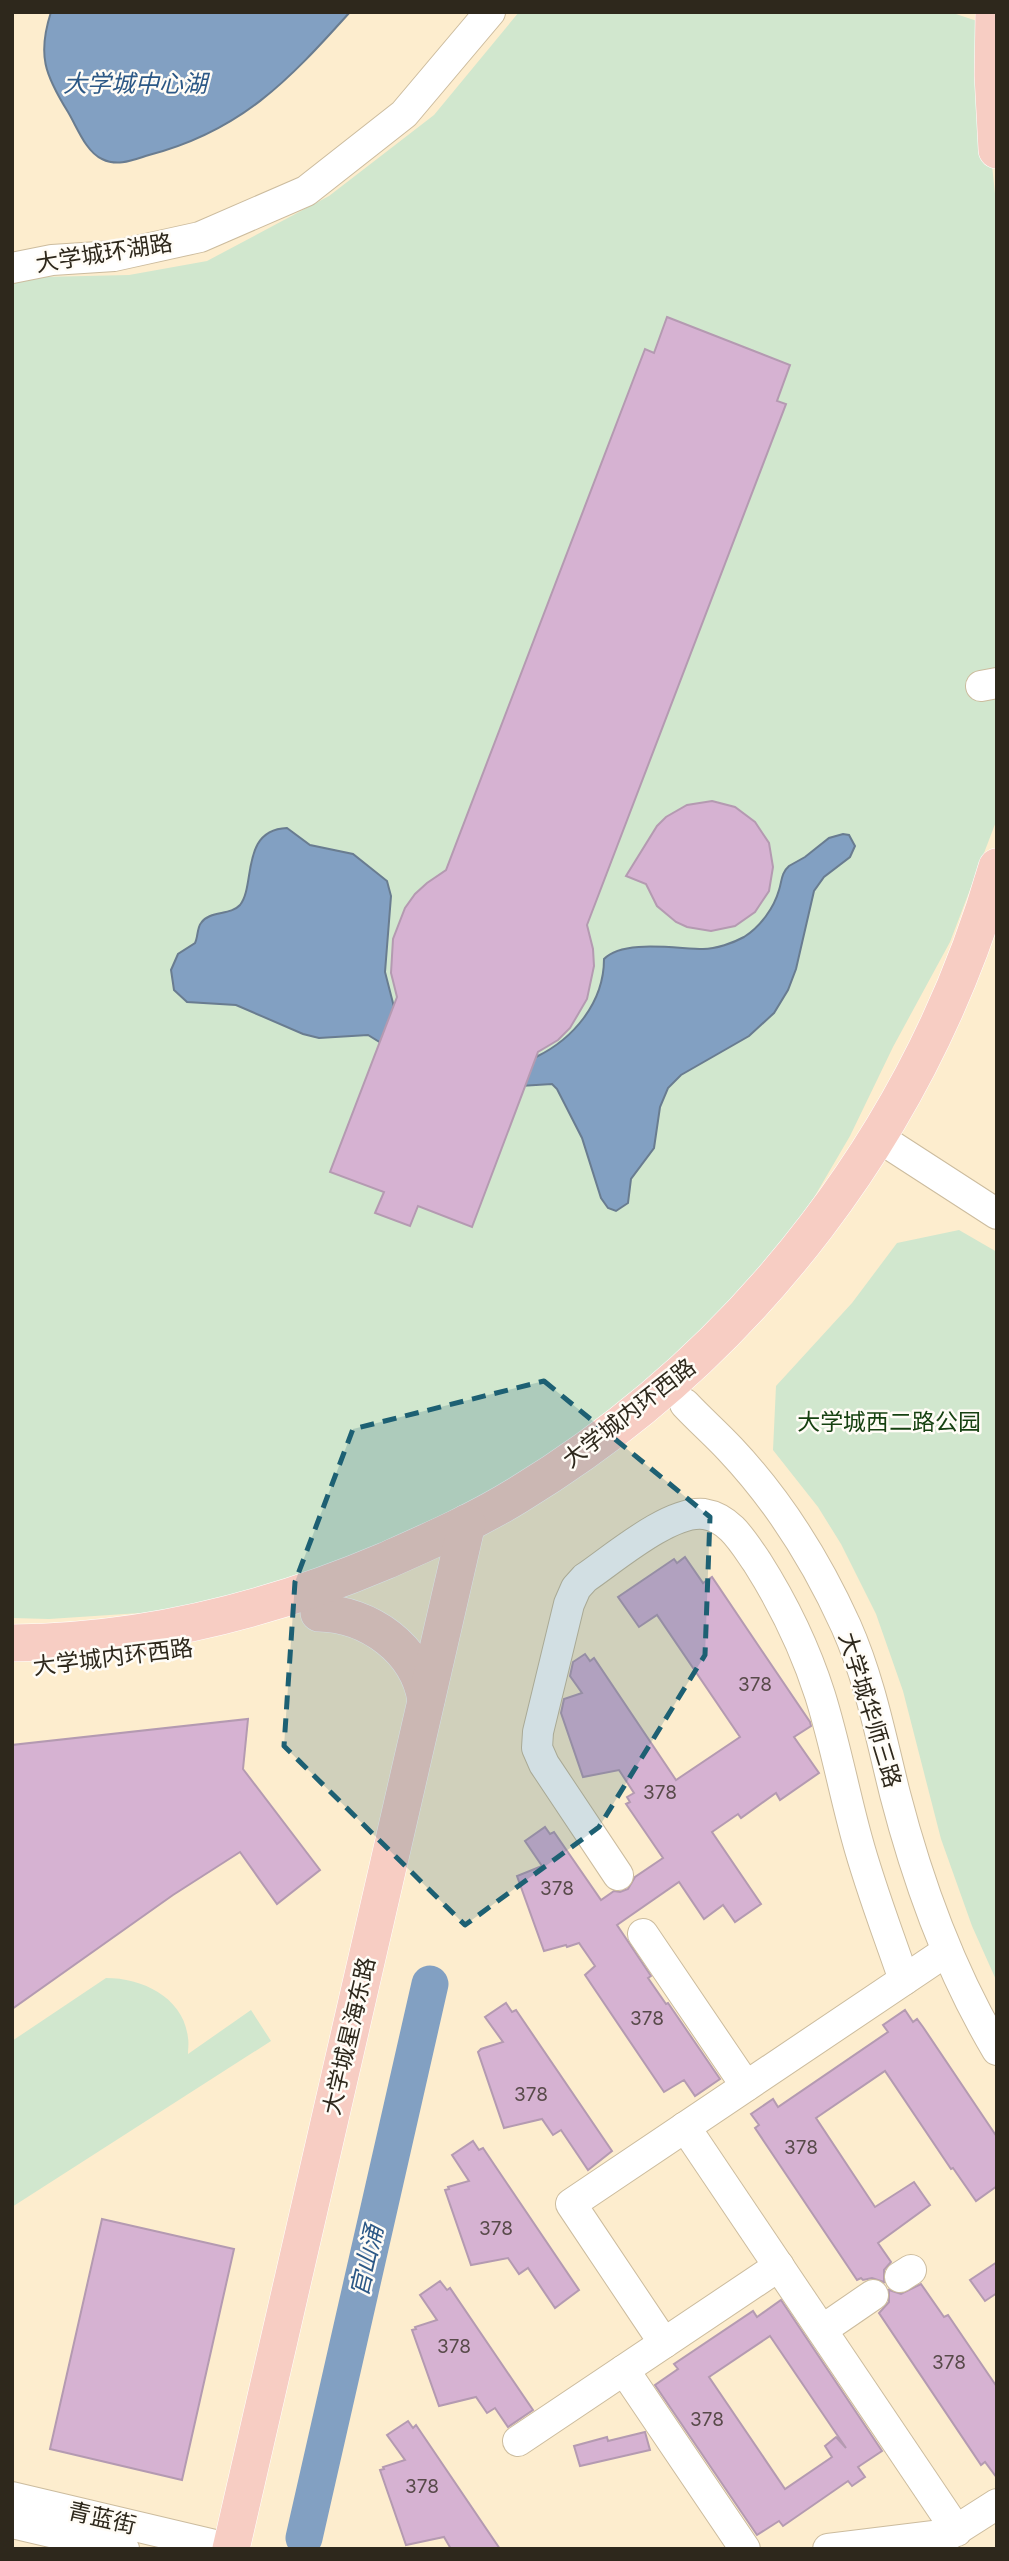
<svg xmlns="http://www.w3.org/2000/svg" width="1009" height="2561" viewBox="0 0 1009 2561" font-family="Inter,'Noto Sans SC',sans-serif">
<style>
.green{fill:#d1e7ce}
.water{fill:#82a0c2;stroke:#697c90;stroke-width:2}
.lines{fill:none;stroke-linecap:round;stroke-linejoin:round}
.river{stroke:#82a0c2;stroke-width:37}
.building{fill:#d6b2d2;stroke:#b49ab1;stroke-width:2;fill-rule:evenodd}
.minor-casing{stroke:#ccbc9e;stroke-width:32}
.major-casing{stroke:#fff;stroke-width:38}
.minor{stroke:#fff;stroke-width:30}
.major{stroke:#f7cdc3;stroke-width:37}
.marked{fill:#1d6073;fill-opacity:0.2;stroke:#1d6073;stroke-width:5;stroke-dasharray:14 9;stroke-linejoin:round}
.labels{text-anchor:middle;stroke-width:5;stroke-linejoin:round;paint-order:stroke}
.number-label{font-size:19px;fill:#584a4a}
.street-label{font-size:23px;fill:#2e281c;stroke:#fffcf6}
.park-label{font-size:23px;fill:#164111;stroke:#fffcf6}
.water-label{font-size:24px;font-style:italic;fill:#2c5886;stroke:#fffcf6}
</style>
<rect width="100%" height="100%" fill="#fdedce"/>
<g class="green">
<polygon points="519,12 950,12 977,21 997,213 997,819 950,942 893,1047 850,1136 785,1247 653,1390 440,1528 201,1609 49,1619 12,1618 12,284 42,277 129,275 207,261 329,196 434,115"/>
<polygon points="959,1230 997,1252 997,1982 972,1926 941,1839 903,1691 876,1614 841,1544 818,1507 773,1450 776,1386 852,1303 897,1243"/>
<path d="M106,1978C143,1978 184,1998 188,2038C189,2043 188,2049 188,2054L251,2010L271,2041L12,2207V2041Z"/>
</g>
<g class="water">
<path d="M51,12H350C288,81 241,131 149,155C133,160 118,167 102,159C86,152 77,127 68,112C45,75 37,55 51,12Z"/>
<path d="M287,828L310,845L353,854L387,881L391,896L385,972L394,1007L536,1057C573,1039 604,1003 604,959C623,939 678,949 703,949C716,949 733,943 744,937C760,927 774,908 779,890C782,881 781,873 789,866L805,857L829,838L843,834L849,835L855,846L850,857L824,877L814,891L796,969L788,990L774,1013L749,1036L681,1075L668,1088L660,1107L654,1148L631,1179L628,1203L616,1211L608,1208L601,1198L582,1138L557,1089L552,1084L520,1086L399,1054L368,1035L319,1038L303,1034L236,1005L187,1002L174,990L171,970L178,954L195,943C198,937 197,928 201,923C210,910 230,916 240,905C256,885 240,830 287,828Z"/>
</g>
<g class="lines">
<polyline class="river" points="304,2538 430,1984"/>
</g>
<g class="building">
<polygon points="667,317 790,365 777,401 786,404 587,925 593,949 594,966 587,999 570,1028 558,1040 538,1052 472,1227 418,1206 410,1226 375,1213 384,1192 330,1172 397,997 391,973 393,939 405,908 415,894 427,883 446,870 645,349 654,353"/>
<polygon points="712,801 735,807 755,822 769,843 773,867 769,891 755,912 735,926 711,931 687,927 676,922 657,906 646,884 626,876 657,826 666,817 687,805"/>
<polygon points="685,1557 703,1583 712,1577 810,1722 811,1726 794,1737 819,1773 780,1800 776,1793 741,1818 738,1814 712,1832 761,1904 735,1922 723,1905 704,1919 679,1882 617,1925 651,1976 648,1978 666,2004 668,2003 720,2079 695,2096 684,2080 664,2092 585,1975 595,1966 579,1943 567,1947 566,1945 544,1951 517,1876 542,1866 525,1841 545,1827 550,1834 554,1832 601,1900 614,1891 620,1892 628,1889 635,1877 663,1858 626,1804 630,1802 627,1797 634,1793 619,1770 583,1777 561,1713 564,1699 582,1693 570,1676 573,1662 585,1654 590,1661 594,1658 676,1780 740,1737 657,1615 639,1627 618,1597 674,1559 677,1563"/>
<polygon points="248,1719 243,1769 320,1870 277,1904 240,1852 173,1895 12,2009 12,1745"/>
<polygon points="506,2003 512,2012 516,2010 612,2151 588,2170 561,2130 553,2135 542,2119 504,2128 478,2052 481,2049 503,2042 485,2017"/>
<polygon points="905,2010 913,2022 917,2019 923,2027 997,2137 997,2186 976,2201 953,2168 951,2169 885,2071 816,2118 875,2207 914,2182 930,2205 878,2243 891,2262 884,2270 884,2282 872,2278 863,2280 861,2278 857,2280 755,2128 759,2125 751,2114 773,2099 778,2107 888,2032 883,2025"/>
<polygon points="473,2141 479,2150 483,2148 579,2290 555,2308 528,2268 519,2274 508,2258 471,2265 445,2190 449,2189 448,2187 469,2181 452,2155"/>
<polygon points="102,2219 234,2249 182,2480 50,2449"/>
<polygon points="997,2262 997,2293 985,2301 970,2280"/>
<polygon points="440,2281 447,2290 450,2288 533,2410 508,2427 495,2408 487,2413 476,2397 439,2406 412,2330 416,2329 415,2327 437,2320 420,2295"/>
<polygon points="921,2284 944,2317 948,2315 997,2387 997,2478 985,2462 981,2465 879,2313 889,2302 889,2290 901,2294"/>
<path d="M781,2300L882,2451L858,2467L865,2477L852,2486L848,2481L783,2526L779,2521L757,2535L655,2385L678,2369L674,2364L753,2311L757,2317ZM770,2336L846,2448L836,2437L825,2446L832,2457L785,2489L709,2377Z"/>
<polygon points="408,2421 413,2428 416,2425 500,2549 451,2549 444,2537 406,2545 380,2470 384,2469 383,2467 405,2460 387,2435"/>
<polygon points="645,2432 650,2450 580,2466 574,2446 607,2437 608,2441"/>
</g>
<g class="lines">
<g class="minor-casing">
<g id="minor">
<polyline points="12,268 52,260 114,256 200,237 306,191 404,114 490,12"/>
<polyline points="981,686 997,683"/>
<polyline points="878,1137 997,1214"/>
<path d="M685,1404C700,1420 716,1434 730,1449C779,1501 817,1562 846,1626C870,1680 881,1738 895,1794C918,1883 950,1971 997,2050"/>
<path d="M618,1875L544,1764L537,1748L538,1732L569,1604L576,1588L585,1578C613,1559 670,1510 704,1514C730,1518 743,1542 757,1562C783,1603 805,1648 820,1695C835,1743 844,1792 857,1839C870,1887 888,1933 904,1980"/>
<polyline points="643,1934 746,2086"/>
<polyline points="685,2127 957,2531"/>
<polyline points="900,2277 911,2270"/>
<polyline points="822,2330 873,2295"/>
<polyline points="664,2343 571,2204 947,1951"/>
<polyline points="624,2370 745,2549"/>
<polyline points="518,2441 779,2266"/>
<polyline points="12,2497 232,2549"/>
<polyline points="12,2523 124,2549"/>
<polyline points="828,2549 950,2534 997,2504"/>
</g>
</g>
<g class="major-casing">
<g id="major">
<polyline points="994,12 993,75 997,150"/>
<path d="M319,1613C369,1614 418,1649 426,1700"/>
<path d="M12,1643C140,1642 267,1611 385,1561C430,1541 476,1521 518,1495C750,1354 922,1128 997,867"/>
<polyline points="231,2549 467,1523"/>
</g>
</g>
<use href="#minor" class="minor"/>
<use href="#major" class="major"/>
</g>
<path class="marked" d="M544,1381L710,1517L705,1655L599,1827L465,1925L284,1746L295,1582L353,1429Z"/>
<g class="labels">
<g class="number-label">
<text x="755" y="1691">378</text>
<text x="660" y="1799">378</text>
<text x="557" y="1895">378</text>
<text x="647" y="2025">378</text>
<text x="531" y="2101">378</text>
<text x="801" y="2154">378</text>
<text x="496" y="2235">378</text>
<text x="454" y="2353">378</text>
<text x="949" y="2369">378</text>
<text x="707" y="2426">378</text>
<text x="422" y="2493">378</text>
</g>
<g class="street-label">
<text transform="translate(104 253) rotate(-9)" y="8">大学城环湖路</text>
<text transform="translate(629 1413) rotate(-38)" y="8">大学城内环西路</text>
<text transform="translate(113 1657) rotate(-7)" y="8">大学城内环西路</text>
<text transform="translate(870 1710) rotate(73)" y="8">大学城华师三路</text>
<text transform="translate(349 2036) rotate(-77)" y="8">大学城星海东路</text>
<text transform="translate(102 2518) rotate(13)" y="8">青蓝街</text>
</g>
<g class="park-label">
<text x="889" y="1430">大学城西二路公园</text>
</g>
<g class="water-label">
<text x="135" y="92">大学城中心湖</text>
<text transform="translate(367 2261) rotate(-77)" y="8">官山涌</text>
</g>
</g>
<rect width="1009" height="2561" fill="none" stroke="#2e281c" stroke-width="28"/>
</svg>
